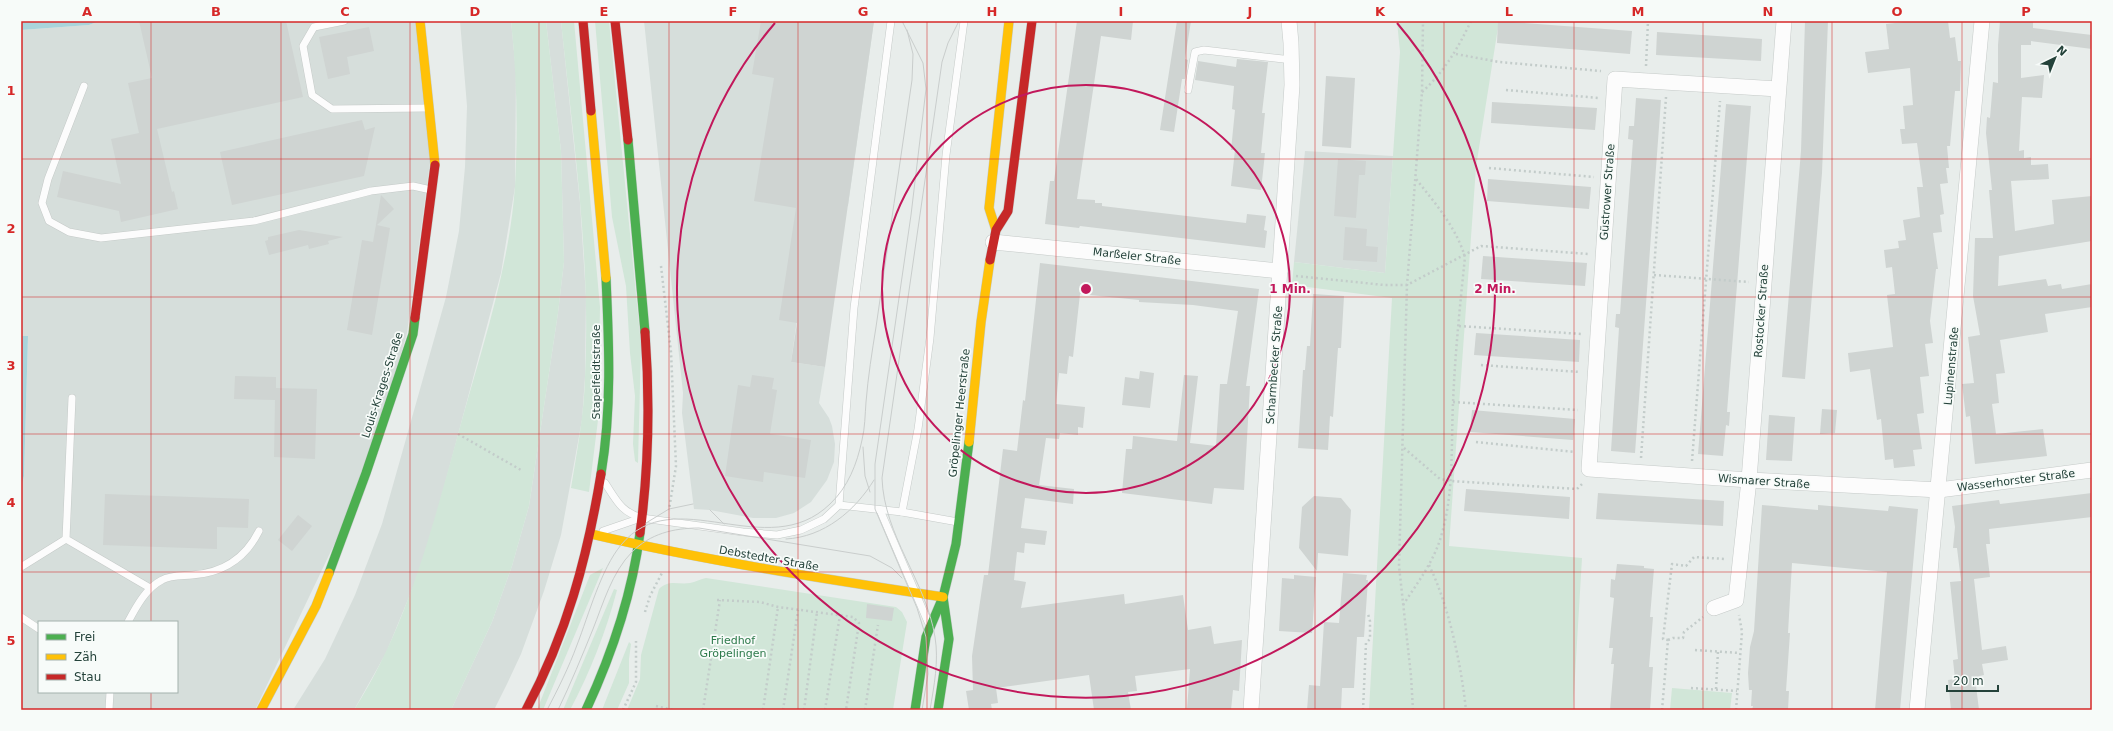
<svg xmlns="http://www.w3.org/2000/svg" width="2113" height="731" viewBox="0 0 2113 731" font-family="'DejaVu Sans',sans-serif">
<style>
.built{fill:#d6dedb;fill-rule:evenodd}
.green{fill:#d1e6d8}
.water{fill:#a9d4db}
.building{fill:#cfd4d2}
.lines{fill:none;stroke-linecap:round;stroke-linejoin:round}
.lane-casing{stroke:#c5cac8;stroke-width:8}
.street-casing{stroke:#c5cac8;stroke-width:16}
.fast-casing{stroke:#c3cbc8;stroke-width:10}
.slow-casing{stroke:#c3cbc8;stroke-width:10}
.jam-casing{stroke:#c3cbc8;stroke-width:10}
.path{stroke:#c3ccca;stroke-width:2.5;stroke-dasharray:2 3;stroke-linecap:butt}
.lane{stroke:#fcfcfc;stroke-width:7}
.street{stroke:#fcfcfc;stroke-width:15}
.fast{stroke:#4caf50;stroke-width:9}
.slow{stroke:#ffc107;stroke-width:9}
.jam{stroke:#c62828;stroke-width:9}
.tram{stroke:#c9cdcc;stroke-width:1}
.grid{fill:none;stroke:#d62828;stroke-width:1;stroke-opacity:0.55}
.ring{fill:none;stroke:#c2185b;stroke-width:2}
.labels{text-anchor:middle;stroke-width:3.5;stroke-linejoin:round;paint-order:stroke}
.street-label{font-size:11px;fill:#24423a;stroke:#f7fbf9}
.park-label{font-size:11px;fill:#2d7a4b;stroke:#f7fbf9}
.centre{fill:#c2185b;stroke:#f7fbf9;stroke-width:2}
.ring-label{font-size:12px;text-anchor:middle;font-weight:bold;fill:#c2185b;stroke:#f7fbf9;stroke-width:3.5;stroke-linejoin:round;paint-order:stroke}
.neatline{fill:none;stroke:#d62828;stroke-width:1.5}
.grid-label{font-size:13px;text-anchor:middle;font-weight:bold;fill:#d62828}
</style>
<rect width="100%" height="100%" fill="#e8edeb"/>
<g class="built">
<path d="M99,21H415L430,162L407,333L364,482L255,710H21V488L24,476L28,337L21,336V30L89,25ZM39,622H177V692H39Z"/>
<polygon points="460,21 511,21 516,72 515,187 501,273 434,525 416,580 386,653 354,710 293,710 325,659 355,595 382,524 446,297 459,231 465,167 467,106"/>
<polygon points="546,21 561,21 580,203 586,297 585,377 582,420 561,535 544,591 521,654 507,684 494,710 451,710 492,622 512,566 529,506 558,313 564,262 561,151"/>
<polygon points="644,21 874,21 848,206 814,201 791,362 825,367 819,403 829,418 832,426 835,444 834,462 827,480 811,502 794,513 776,518 753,518 710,510 694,509 682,413 683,393"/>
<polygon points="1305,151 1393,156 1385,273 1294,262"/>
</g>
<g class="green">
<path d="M511,21H546L561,151L564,262L558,313L529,506L512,566L492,622L451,710H354C407,627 431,532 457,438C479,356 509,272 515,186C518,131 517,76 511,21Z"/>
<path d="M561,21H574L600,307L598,420L589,492L571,488C577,452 584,415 585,377C591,258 573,139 561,21Z"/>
<polygon points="595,21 609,21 641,345 638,463 635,461 633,444 635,396 630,353 626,286 612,217"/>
<polygon points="1397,21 1499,21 1476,167 1449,546 1582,558 1573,710 1369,710 1392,298 1292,285 1294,262 1385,273 1400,52"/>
<polygon points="603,568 543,710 537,710 590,575"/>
<path d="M706,578L896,607L902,612L907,622L893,710H627L640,679L641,655L659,589C669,579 678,585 690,583C695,582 701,579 706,578Z"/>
<path d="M614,589L617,590C606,632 590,672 570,710H563Z"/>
<polygon points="629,642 631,644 629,659 629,683 617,710 602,710"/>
<polygon points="1672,688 1732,693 1730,710 1670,710"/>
</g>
<g class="water">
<polygon points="21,21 99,21 89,25 21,30"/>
<polygon points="21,336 28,336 24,476 21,488"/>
</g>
<g class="building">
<polygon points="139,21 286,21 303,97 157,129 172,192 174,191 178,209 121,222 119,211 57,197 63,171 121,184 111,139 139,133 128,83 152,78"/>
<polygon points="761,21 874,21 825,367 791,362 797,323 779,320 796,208 754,201 774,78 752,74"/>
<polygon points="1077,21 1133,21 1131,40 1101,36 1077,199 1095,200 1095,203 1102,203 1102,206 1246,223 1247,214 1266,216 1264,230 1267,231 1265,248 1080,226 1079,228 1045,224 1050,181 1054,181"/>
<polygon points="1177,21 1191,21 1185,59 1188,60 1185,79 1182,79 1174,132 1160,130"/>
<polygon points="1498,21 1632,31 1630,54 1497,43"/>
<polygon points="1805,21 1828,21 1822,173 1805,379 1782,377 1801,151"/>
<polygon points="1913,21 1948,21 1950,38 1955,37 1958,61 1961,61 1960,91 1955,91 1950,146 1947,146 1949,168 1946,168 1948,183 1940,184 1944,214 1940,215 1942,232 1933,233 1938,269 1936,269 1930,321 1933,343 1925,344 1929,376 1920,377 1924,413 1917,414 1922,449 1913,450 1915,466 1894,468 1893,459 1885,460 1881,419 1877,420 1870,369 1850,372 1848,353 1893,347 1887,295 1895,294 1892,267 1886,268 1884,250 1899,248 1898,241 1906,240 1903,220 1920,217 1917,187 1923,187 1917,143 1902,144 1900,129 1905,129 1903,106 1913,105 1910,68 1868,73 1865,52 1889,49 1886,24"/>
<polygon points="2000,21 2033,21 2033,28 2092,35 2092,49 2031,41 2031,45 2021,45 2021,78 2044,75 2042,98 2022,97 2019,151 2024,150 2024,158 2031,157 2031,165 2048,164 2049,179 2011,181 2015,231 2054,224 2052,200 2092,196 2092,241 1999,256 1998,286 2046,279 2048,286 2061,284 2062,289 2092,284 2092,307 2045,314 2048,332 2000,340 2005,373 1996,374 1999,403 1992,404 1996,434 2043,429 2047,456 1975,464 1970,416 1966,417 1962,384 1974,383 1968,337 1980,335 1973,296 1975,238 1993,238 1989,190 1992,190 1986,133 1987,117 1990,118 1993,82 1998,83 1998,45"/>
<polygon points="369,27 374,51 347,57 350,74 328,79 319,37"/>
<polygon points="1657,32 1762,39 1761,61 1656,55"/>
<polygon points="1237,59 1268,62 1262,113 1265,113 1261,153 1265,153 1261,190 1231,186 1235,150 1231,150 1235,110 1232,109 1234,86 1195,80 1198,61 1236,67"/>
<polygon points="1326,76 1355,78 1351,148 1322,146"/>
<polygon points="1636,98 1661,100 1635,453 1611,451 1619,328 1615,327 1616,314 1620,314 1633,140 1628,139 1629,126 1634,126"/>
<polygon points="1492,102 1597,108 1595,130 1491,123"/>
<polygon points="1726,104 1751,106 1727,412 1730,412 1729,426 1726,425 1723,456 1698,454"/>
<polygon points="362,120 365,130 375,127 364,176 232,205 220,152"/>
<polygon points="1338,159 1366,161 1365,175 1359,175 1356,218 1334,216"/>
<polygon points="1488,179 1591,187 1589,209 1487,201"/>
<polygon points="381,195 394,209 377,225 390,228 372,335 347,330 362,240 373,242"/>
<polygon points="1345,227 1367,229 1366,246 1378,247 1377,262 1343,260"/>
<polygon points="299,230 343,237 328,241 329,244 309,249 308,245 269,255 265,241 268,240 268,237"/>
<polygon points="1483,256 1587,263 1585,286 1481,279"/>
<polygon points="1040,263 1259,289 1246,386 1250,386 1244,490 1214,488 1212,504 1122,493 1126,449 1132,449 1133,436 1177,441 1184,375 1198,376 1190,443 1216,446 1220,384 1227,384 1238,311 1193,305 1139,302 1139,300 1080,294 1073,357 1069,356 1067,374 1059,373 1056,404 1085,407 1083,428 1078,427 1078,435 1060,433 1059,439 1046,438 1039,485 1074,489 1073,504 1025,498 1021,528 1047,531 1045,545 1025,543 1024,553 1017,552 1014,580 1026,582 1021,608 1124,594 1125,604 1183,595 1188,630 1211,626 1214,644 1242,640 1239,691 1233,690 1231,710 1187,709 1190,669 1135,676 1137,691 1128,692 1131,710 1094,710 1089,675 996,688 998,703 991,704 992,710 969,710 966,691 973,690 972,656 984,575 988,575 1003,449 1017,451 1023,400 1025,401"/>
<polygon points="1313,294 1344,296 1341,348 1338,348 1333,417 1330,416 1328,450 1298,448 1303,370 1305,370 1307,346 1310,346"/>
<polygon points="1476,333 1580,340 1579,362 1474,355"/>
<polygon points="1140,371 1154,373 1150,408 1122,405 1125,377 1139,379"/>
<polygon points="752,375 774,378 772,389 777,390 770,434 811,440 805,478 764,472 763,482 725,476 738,385 750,387"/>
<polygon points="235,376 276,377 276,388 317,389 315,459 274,457 275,400 234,399"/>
<polygon points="1822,409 1837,410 1835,433 1820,434"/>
<polygon points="1472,410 1575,419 1573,440 1470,432"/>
<polygon points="1769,415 1795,417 1792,461 1766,460"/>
<polygon points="1466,489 1570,497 1569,519 1464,511"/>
<polygon points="1598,493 1724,501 1723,526 1596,519"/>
<polygon points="2092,493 2092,517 1989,529 1990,544 1986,544 1990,577 1974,579 1982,650 2006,646 2008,660 1982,664 1984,675 1975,677 1979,710 1951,710 1948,680 1955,679 1953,660 1958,659 1950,582 1961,581 1957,548 1953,548 1955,527 1952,506 1999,500 2000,504"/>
<polygon points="105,494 249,499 248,528 217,527 217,549 103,545"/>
<polygon points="1314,496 1341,498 1351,510 1348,556 1318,553 1317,571 1299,548 1302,507"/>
<polygon points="1762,505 1818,510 1818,505 1888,511 1889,506 1918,509 1900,710 1875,710 1887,572 1792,563 1788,633 1790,633 1786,691 1789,691 1788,710 1752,710 1753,706 1751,706 1752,690 1749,690 1748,673 1750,647 1754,631"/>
<polygon points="298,515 312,526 292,551 278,540"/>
<polygon points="1617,564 1644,566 1644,568 1654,569 1650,617 1653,617 1649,667 1653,667 1650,710 1610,710 1614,664 1611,664 1613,648 1609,648 1614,598 1610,597 1611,579 1615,580"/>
<polygon points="1343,573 1367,575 1366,580 1368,580 1364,637 1357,637 1354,688 1342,688 1341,710 1307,710 1309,685 1320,686 1324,622 1339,623"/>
<polygon points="1294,575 1316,577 1312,633 1279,631 1282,578 1294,579"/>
<polygon points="867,604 894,608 892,621 866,618"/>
</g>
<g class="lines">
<g class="lane-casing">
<g id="lane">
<polyline points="344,21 314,27 303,46 312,95 332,109 427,108"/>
<polyline points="84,86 48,179 42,203 49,221 69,232 101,238 254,221 371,191 413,186 431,190"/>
<polyline points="1188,90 1195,52 1204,50 1292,60"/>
<polyline points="72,398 66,539 150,588"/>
<path d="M605,483C617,501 621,512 642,518L743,532L777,535L801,530L824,519L839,505L854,308L891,21"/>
<polyline points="839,505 902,512 958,522"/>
<polyline points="880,510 928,622"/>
<polyline points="902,512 918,429 930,338 946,155 964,21"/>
<polyline points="603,531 638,519"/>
<polyline points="21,567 66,539"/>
<polyline points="21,617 39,629"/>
<path d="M128,622C136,607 146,588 162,580C171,575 182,576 192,575C222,573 245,559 259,531"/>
<polyline points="109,710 110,692"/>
</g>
</g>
<g class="street-casing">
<g id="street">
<polyline points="1778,89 1615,79 1589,469 1749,480 1939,490 2092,470"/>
<polyline points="993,242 1280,271"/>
<polyline points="1714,608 1736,600 1749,480 1784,21"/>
<polyline points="1251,710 1292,85 1291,43 1289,21"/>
<polyline points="1917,710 1982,21"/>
</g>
</g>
<g class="fast-casing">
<g id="fast">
<polyline points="628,140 645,332"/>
<path d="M601,474C612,409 609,344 606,278"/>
<polyline points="329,573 366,473 413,334 415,318"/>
<path d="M586,710C612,654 632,595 640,533"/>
<polyline points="915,710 926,637 943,597"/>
<polyline points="938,710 949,639 943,597 956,544 969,442"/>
</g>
</g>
<g class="slow-casing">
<g id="slow">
<polyline points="420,21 435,165"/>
<polyline points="591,111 606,278"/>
<polyline points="996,230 989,208 1009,21"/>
<polyline points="969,442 981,322 990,260"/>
<path d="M591,534C707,561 825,579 943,597"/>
<polyline points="261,710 316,606 329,573"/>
</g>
</g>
<g class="jam-casing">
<g id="jam">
<polyline points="583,21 591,111"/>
<polyline points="615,21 628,140"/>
<polyline points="990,260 996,230 1008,211 1032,21"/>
<polyline points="415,318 435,165"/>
<path d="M640,533C649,466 650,399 645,332"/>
<path d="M526,710C567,633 587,559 601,474"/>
</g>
</g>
<g class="path">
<polyline points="1456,54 1499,62 1601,71"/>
<polyline points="1646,66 1648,21"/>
<polyline points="1506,90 1599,98"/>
<path d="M1422,92C1445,71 1458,48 1471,21"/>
<polyline points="1489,168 1594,177"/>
<polyline points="661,266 671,352 676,466 669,510"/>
<polyline points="1654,275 1749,282"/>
<polyline points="1296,276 1384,285 1407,285 1481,246 1589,254"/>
<polyline points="1459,326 1582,334"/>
<polyline points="1481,365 1580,372"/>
<polyline points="1453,402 1578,410"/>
<polyline points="458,434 521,470"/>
<polyline points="1476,442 1575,452"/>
<polyline points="1404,448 1440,479 1451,481 1577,489 1584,482"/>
<polyline points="1641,458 1666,97"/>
<polyline points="1692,461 1720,101"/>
<path d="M1429,565C1449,606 1461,664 1466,710"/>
<polyline points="717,600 760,602 778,607 853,617 859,623 846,710"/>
<path d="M1403,605C1418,582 1435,560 1442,533C1454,491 1451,446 1453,403C1455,354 1460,305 1465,257C1456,227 1435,203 1416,179"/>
<polyline points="645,612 650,596 663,571"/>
<polyline points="1668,640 1673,638 1683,638 1684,632 1703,617"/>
<polyline points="1695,650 1740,653"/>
<polyline points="1691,688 1737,691"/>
<polyline points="1716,689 1718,651"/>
<polyline points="656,706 673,710"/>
<polyline points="623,710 636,682 636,641"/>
<polyline points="703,710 720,600"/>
<polyline points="763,710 778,607"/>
<polyline points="783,710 798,610"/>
<polyline points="804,710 817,612"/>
<polyline points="825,710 840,615"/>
<polyline points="865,710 878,625"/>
<polyline points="1363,710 1366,643 1370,639 1370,621 1368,614"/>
<polyline points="1413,710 1411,676 1399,566 1407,285 1422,92 1423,21"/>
<polyline points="1662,710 1668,640 1663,639 1672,564 1686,566 1694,557 1725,559"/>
<polyline points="1736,710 1742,632 1739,615"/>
</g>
<use href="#lane" class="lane"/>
<use href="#street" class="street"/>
<use href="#fast" class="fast"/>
<use href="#slow" class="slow"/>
<use href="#jam" class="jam"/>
<g class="tram">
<polyline points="902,21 923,63 926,89 911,215 875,464 875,509 917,608 926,637 928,674 922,710"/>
<polyline points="863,447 865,476 870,492"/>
<polyline points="710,510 724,524"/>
<polyline points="646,523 669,509 693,504"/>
<path d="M786,539C824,537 855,511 874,480"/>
<path d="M547,710C558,689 569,667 577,645C589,614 601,569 621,545C674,480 767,565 830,504C848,487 857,464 862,440C865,428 865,415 866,402C868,377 872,352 876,327C888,245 900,162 912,80L913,54L907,30"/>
<path d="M558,710C571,683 582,656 593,629C603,604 612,572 632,552C650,534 673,528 699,528L870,556L892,568L902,578"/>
<path d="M930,710C934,686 939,661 935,637C926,581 884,536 882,478L942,62L948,43L959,21"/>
</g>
</g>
<path class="grid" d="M151,21V622M281,21V710M410,21V710M539,21V710M669,21V710M798,21V710M927,21V710M1056,21V710M1186,21V710M1315,21V710M1444,21V710M1574,21V710M1703,21V710M1832,21V710M1962,21V710M21,159H2092M21,297H2092M21,434H2092M21,572H2092M151,692V710"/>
<g class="ring">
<circle cx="1086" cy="289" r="204"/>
<path d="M1397 23A409 409 0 1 1 775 23"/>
</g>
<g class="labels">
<g class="street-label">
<text transform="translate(1607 192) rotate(-86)" y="4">Güstrower Straße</text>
<text transform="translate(1137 256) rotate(6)" y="4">Marßeler Straße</text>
<text transform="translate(1761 311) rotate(-86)" y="4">Rostocker Straße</text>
<text transform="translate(1274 365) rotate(-86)" y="4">Scharmbecker Straße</text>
<text transform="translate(1951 366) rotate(-85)" y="4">Lupinenstraße</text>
<text transform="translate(596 372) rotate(-90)" y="4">Stapelfeldtstraße</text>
<text transform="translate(382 385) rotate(-72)" y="4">Louis-Krages-Straße</text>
<text transform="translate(959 413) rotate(-84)" y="4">Gröpelinger Heerstraße</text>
<text transform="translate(2016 480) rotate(-7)" y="4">Wasserhorster Straße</text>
<text transform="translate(1764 481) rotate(4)" y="4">Wismarer Straße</text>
<text transform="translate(769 558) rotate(10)" y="4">Debstedter Straße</text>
</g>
<g class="park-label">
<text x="733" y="644">Friedhof<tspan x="733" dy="13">Gröpelingen</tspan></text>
</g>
</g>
<circle cx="1086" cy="289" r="6" class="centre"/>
<g class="ring-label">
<text x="1290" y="293">1 Min.</text>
<text x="1495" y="293">2 Min.</text>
</g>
<rect width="2113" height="731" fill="none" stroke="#f7fbf9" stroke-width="44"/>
<rect x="38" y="621" width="140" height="72" fill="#f7fbf9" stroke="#a3b1ad"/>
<rect x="46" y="634" width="20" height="6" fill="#4caf50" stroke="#a3b1ad"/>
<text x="74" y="641" font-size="12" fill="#24423a">Frei</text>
<rect x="46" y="654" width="20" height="6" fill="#ffc107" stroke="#a3b1ad"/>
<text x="74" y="661" font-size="12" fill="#24423a">Zäh</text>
<rect x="46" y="674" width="20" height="6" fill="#c62828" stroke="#a3b1ad"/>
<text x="74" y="681" font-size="12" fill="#24423a">Stau</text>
<g transform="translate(2055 58) rotate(43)" stroke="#f7fbf9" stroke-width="3" paint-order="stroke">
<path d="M0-3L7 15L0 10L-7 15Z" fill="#24423a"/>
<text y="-6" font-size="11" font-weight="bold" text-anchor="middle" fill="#24423a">N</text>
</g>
<path d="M1947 685v6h51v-6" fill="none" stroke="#24423a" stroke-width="2"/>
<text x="1953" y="685" font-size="12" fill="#24423a" stroke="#f7fbf9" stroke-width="3" paint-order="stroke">20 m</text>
<rect x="22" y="22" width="2069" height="687" class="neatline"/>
<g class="grid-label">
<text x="87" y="16">A</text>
<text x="216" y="16">B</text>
<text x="345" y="16">C</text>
<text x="475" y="16">D</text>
<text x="604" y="16">E</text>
<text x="733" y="16">F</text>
<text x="863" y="16">G</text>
<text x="992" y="16">H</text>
<text x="1121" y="16">I</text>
<text x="1250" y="16">J</text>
<text x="1380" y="16">K</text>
<text x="1509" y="16">L</text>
<text x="1638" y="16">M</text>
<text x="1768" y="16">N</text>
<text x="1897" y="16">O</text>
<text x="2026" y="16">P</text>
<text x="11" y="95">1</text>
<text x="11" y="233">2</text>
<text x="11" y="370">3</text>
<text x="11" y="507">4</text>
<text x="11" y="645">5</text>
</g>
</svg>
